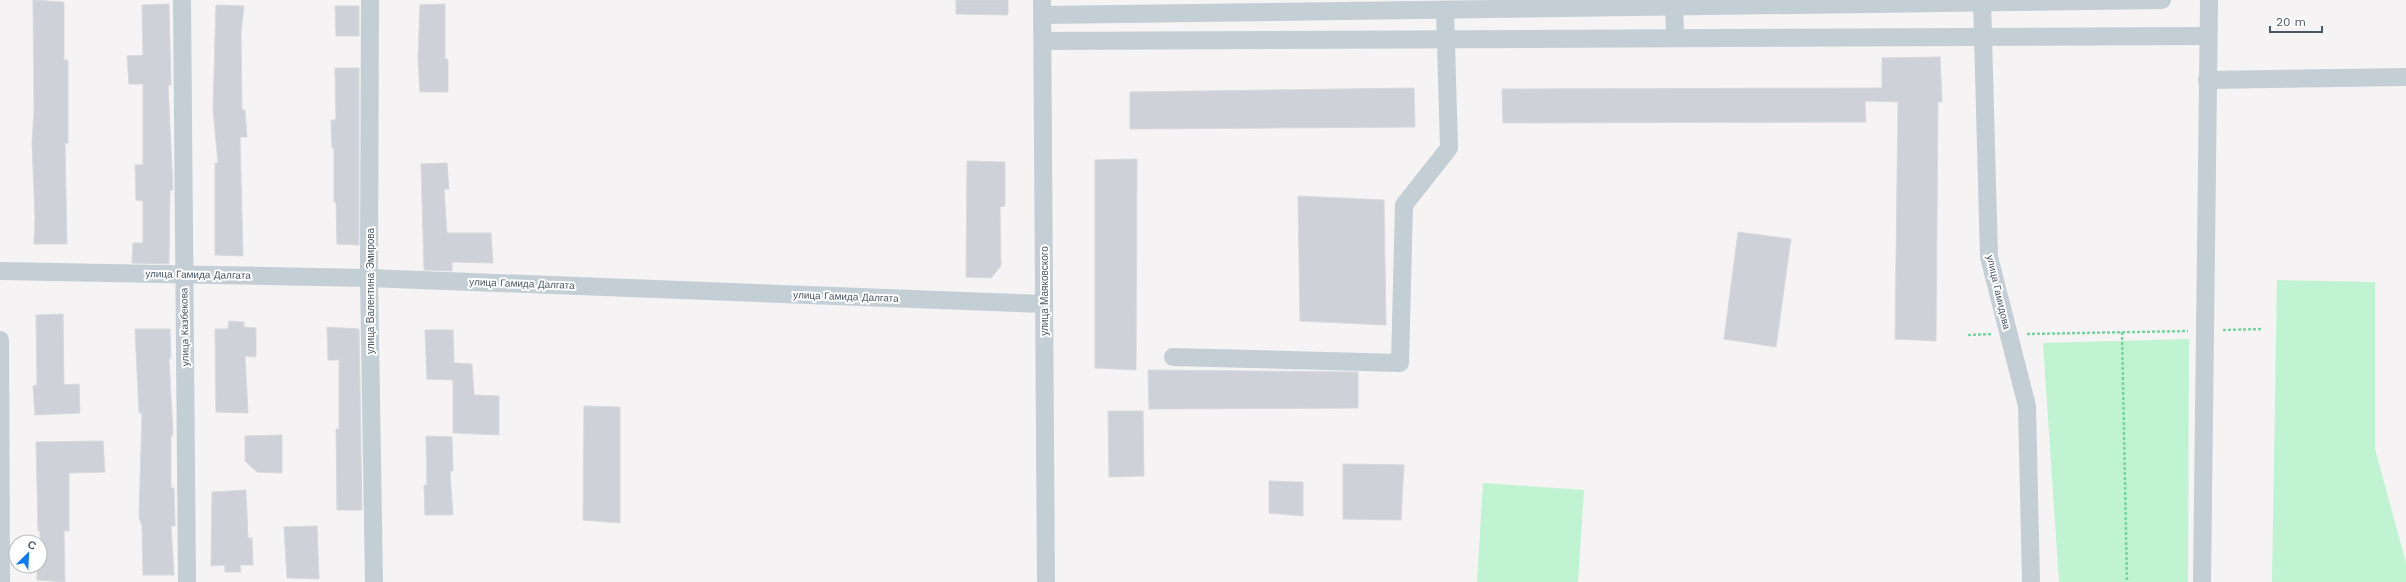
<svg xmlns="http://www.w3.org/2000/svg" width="2406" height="582" viewBox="0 0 2406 582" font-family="'Work Sans',sans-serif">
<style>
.green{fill:#c0f3d2}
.building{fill:#ced2d8;stroke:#d6d9de}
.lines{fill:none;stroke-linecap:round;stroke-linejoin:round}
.path{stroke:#75d4a2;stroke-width:2.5;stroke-dasharray:3 2;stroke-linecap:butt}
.minor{stroke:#c3ced5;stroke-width:18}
.labels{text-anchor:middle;stroke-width:4;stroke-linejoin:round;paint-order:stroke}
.street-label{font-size:10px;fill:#495762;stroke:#fff}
</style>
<rect width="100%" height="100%" fill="#f5f3f3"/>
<g class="green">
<polygon points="2277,280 2375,282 2375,449 2406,563 2406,582 2272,582"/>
<polygon points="2189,339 2188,582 2059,582 2043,343"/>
<polygon points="1483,483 1584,490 1578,582 1477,582"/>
</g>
<g class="building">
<polygon points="33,0 64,2 64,60 68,60 68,143 65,143 67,244 34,244 35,217 32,143 34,111"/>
<polygon points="956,0 1008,0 1008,15 956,14"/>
<polygon points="169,4 171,85 168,85 173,190 170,190 169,264 132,263 133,243 143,243 143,201 136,200 135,165 143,165 143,84 129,84 127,56 143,55 142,5"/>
<polygon points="445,4 445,59 448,59 448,92 420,92 418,59 420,5"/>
<polygon points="216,5 244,6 241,33 242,110 245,110 247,137 240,137 243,256 215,255 215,163 218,163 213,109"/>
<polygon points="335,6 359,6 359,36 336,36"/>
<polygon points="1940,57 1942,102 1938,102 1936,341 1895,339 1898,102 1865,101 1866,122 1503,123 1502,89 1882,88 1882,58"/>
<polygon points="335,68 359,68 359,245 337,244 336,202 334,202 334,148 332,148 331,120 336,120"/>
<polygon points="1414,88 1415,127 1130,129 1130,92"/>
<polygon points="1137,159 1136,370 1095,368 1095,160"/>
<polygon points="967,161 1005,162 1005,206 1000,207 1001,266 991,278 966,277"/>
<polygon points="447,163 449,189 444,189 447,233 491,233 493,263 452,262 452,271 424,270 421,164"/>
<polygon points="1298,196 1384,200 1386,325 1300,321"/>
<polygon points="1738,232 1791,239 1776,347 1724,339"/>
<polygon points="63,314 64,385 79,384 80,413 35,415 33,386 37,385 36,315"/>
<polygon points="229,321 244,322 244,327 256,328 256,357 245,356 248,413 216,412 215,329 228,329"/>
<polygon points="327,327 359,329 362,510 337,510 336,429 339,429 339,360 328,360"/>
<polygon points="135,329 170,329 171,358 169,358 173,435 171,435 171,488 174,488 175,526 171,526 174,575 143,575 142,526 139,517 142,413 139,413"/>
<polygon points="425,330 453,330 454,363 472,364 474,395 499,396 499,435 453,433 453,380 427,379"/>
<polygon points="1148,370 1358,372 1358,408 1149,409"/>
<polygon points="584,406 620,407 620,523 583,520"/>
<polygon points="1108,411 1143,411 1144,476 1109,477"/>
<polygon points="282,435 282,473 257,472 245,461 245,436"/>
<polygon points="426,436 452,437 453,471 450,471 453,515 425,515 424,485 427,485"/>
<polygon points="103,441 105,472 69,473 69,531 64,531 65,582 37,580 37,566 40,566 40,531 38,531 36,442"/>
<polygon points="1343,464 1404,465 1401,520 1343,519"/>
<polygon points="1269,481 1303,482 1303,516 1269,513"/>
<polygon points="246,490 248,538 252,538 253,565 240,565 241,572 225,572 225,565 211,566 212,492"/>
<polygon points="317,526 319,579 287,578 284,527"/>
</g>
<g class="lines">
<g class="path">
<polyline points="2223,330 2263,329"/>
<polyline points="2122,332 2127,582"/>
<polyline points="2027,334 2188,331"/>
<polyline points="1968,335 1992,334"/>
</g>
<g class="minor">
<polyline points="182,0 187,582"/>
<polyline points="370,0 369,278 374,582"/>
<polyline points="1042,0 1046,582"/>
<polyline points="1674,0 1675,38"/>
<polyline points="1982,0 1989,257 2027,406 2031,582"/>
<polyline points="1043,15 2162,0"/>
<polyline points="1043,41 2208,36"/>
<polyline points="2207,80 2406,77"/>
<polyline points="0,271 369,278 1044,304"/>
<polyline points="0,340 1,582"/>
<polyline points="1173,357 1400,363 1404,205 1449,148 1445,10"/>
<polyline points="2202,582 2209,0"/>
</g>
</g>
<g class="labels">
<g class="street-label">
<text transform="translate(198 274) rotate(1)" y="4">улица Гамида Далгата</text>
<text transform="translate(522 283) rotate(2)" y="4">улица Гамида Далгата</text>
<text transform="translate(370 291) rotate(-90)" y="4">улица Валентина Эмирова</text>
<text transform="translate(1044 291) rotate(-90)" y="4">улица Маяковского</text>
<text transform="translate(1999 292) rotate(77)" y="4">улица Гамидова</text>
<text transform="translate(846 296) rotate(2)" y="4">улица Гамида Далгата</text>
<text transform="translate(184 327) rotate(-91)" y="4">улица Казбекова</text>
</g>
</g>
<g transform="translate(28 554) rotate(24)"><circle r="19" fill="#ffffff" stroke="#b6bcc0"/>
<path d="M0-3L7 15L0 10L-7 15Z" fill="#0f7bf3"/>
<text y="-6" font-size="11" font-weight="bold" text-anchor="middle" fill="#495762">С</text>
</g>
<path d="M2270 26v6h52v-6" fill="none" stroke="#495762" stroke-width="2"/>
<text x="2276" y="26" font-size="12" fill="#495762" stroke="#ffffff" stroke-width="3" paint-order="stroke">20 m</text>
</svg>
